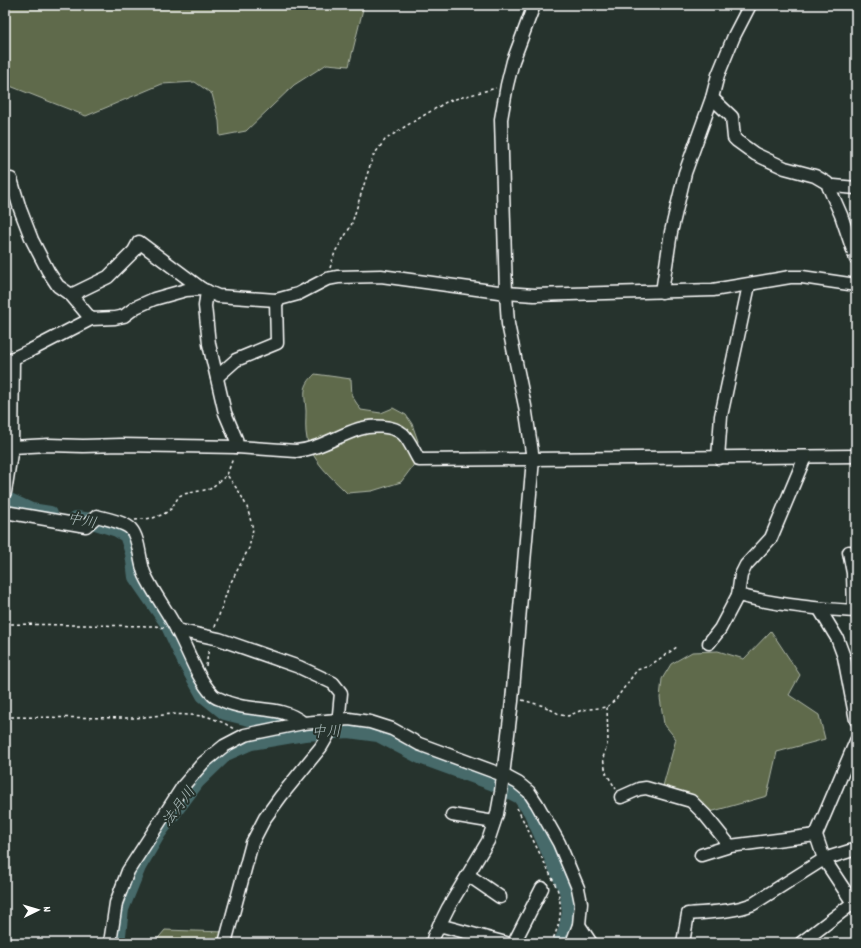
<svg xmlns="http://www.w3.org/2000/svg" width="861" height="948" viewBox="0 0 861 948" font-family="Dekko,'Klee One',sans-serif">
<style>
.green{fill:#5e6b4c;stroke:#aeb5a6}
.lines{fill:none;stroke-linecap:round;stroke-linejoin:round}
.river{stroke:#466a6b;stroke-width:16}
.minor-casing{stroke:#fff;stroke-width:15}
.path{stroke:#fff;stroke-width:1.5;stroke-dasharray:3 3;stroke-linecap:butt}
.minor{stroke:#26332d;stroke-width:12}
.labels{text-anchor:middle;stroke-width:4;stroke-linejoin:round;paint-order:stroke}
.water-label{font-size:15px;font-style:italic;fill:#acbcbc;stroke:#26332d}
</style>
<rect width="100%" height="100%" fill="#26332d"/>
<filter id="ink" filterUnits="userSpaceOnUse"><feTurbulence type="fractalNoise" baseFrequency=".025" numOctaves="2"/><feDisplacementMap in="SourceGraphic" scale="8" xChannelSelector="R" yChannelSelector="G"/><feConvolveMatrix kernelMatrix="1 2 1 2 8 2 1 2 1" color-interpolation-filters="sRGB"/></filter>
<g filter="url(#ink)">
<g class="green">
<polygon points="5,5 364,5 349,66 327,64 294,85 246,131 220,136 219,121 212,94 195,82 162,84 86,116 10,86 5,87"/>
<path d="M315,374L351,379L352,396L361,410L381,413L393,408L406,415L412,424L418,441L413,466L401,482L372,491L347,493C331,477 312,461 307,439C305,430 306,420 306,411C305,394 301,387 315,374Z"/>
<polygon points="771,631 800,675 789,695 819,715 825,739 777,752 767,796 710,812 690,794 663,786 676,739 664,724 660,698 662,679 671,664 692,652 718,651 744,659"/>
<polygon points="165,930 224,932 237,943 154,943"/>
</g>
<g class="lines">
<g class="river">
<polyline points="5,499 31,511 50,514"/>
<polyline points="76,519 92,521 117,529 127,535 133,553 136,577 167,622 185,661 204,695 225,712 249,718 283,718 304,733"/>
<polyline points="117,943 121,909 138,867 158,833 197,781 226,753 251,742 304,733 349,730 378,734 420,756 494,783 520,796 531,811 568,893 570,913 565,935 561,943"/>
</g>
<g class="minor-casing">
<g id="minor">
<polyline points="712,98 732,117 734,138 737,141 755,154 785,168 815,176 827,183 841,215 856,259"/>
<polyline points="11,179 20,209 32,240 48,271 58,286 71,295 91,319"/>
<polyline points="829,188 834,186 856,188"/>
<polyline points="207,291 205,306 209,344 225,413 236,439 237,447"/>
<polyline points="662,292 671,232 685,173 712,98 718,75 734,36 750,5"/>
<polyline points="71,295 108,277 134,251 139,242 202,289"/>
<polyline points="5,362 31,350 91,319 115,318 124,316 136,307 154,299 186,290 202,289 218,296 276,300 298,294 327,279 338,277 381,276 506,293 534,295 713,290 790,277 802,277 856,285"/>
<polyline points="217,377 236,360 277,343 276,300"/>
<path d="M12,447L49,445L83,446L121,445L237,447L296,451C319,449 337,436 359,429C371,425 393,425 403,434C410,441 414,452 419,460L856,456"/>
<path d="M805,457L771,538L746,565L741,575L738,595C776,605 815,609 854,611L853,573L849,552"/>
<polyline points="718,458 721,416 749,285"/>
<polyline points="5,492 12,447 13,358"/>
<path d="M5,512L86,526L97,516C106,519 125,522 131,529C140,539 139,562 145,575C154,594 168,612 177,630C188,650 197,678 212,694C214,697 217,698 220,699C247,714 280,703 303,723"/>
<polyline points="820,610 837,638 844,657 856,720"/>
<polyline points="177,630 219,639 299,667 333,683 341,693 339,714"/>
<polyline points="709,643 720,629 738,595"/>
<polyline points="856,741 816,835 824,859 853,903 856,905"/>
<polyline points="621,797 639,789 646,788 691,801 705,815 730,846"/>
<polyline points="452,815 494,822"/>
<polyline points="701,855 730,846 816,835"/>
<polyline points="468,875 500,897"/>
<polyline points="439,925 506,943"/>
<polyline points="579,925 591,943"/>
<polyline points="110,943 116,903 128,871 183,786 203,763 224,746 245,735 303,723 349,719 370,722 392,729 419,744 503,775 518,783 529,792 537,804 559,843 578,888 581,903 579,925 572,943"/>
<polyline points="225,943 252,843 265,818 281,796 321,747 328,735 328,721"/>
<polyline points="432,943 434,936 448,908 488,841 497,814 501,792 512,701 533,459 525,406 508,324 506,293 501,119 507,85 513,61 534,5"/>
<polyline points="514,943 542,888"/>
<path d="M683,943L688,914C709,912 733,912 753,904L824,859L856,849"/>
<polyline points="801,943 853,903"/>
</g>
</g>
<g class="path">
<polyline points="330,268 335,252 351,226 373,156 385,140 401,129 448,101 496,88"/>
<polyline points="135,520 153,518 164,514 171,509 179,496 184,494 210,489 227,475 233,458"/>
<polyline points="5,624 155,626 165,628"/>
<polyline points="215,627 229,586 249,548 253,529 247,507 240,493 227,475"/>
<polyline points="206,666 209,648"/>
<polyline points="522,700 544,706 561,715 568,716 582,710 607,707 616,699 637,670 649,666 677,647"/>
<polyline points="607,707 608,741 603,758 606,773 616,789"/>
<polyline points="5,717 135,718 172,714 206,716 224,723 234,729"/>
<path d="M517,808L557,888C563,909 561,923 551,943"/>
</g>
<use href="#minor" class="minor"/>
</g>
</g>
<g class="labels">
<g class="water-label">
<text transform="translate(82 520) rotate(11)" y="5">中川</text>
<text transform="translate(326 731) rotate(-2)" y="5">中川</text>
<text transform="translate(178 806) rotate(-53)" y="5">法月川</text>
</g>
</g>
<rect width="861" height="948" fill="none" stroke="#26332d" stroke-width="20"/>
<rect x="10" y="10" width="841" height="928" fill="none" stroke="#fff" stroke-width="1.5" filter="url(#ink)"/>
<g transform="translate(38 910) rotate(85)" stroke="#26332d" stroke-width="3" paint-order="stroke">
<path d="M0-3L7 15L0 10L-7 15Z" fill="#ffffff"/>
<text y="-6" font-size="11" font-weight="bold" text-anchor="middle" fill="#ffffff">N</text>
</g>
</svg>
